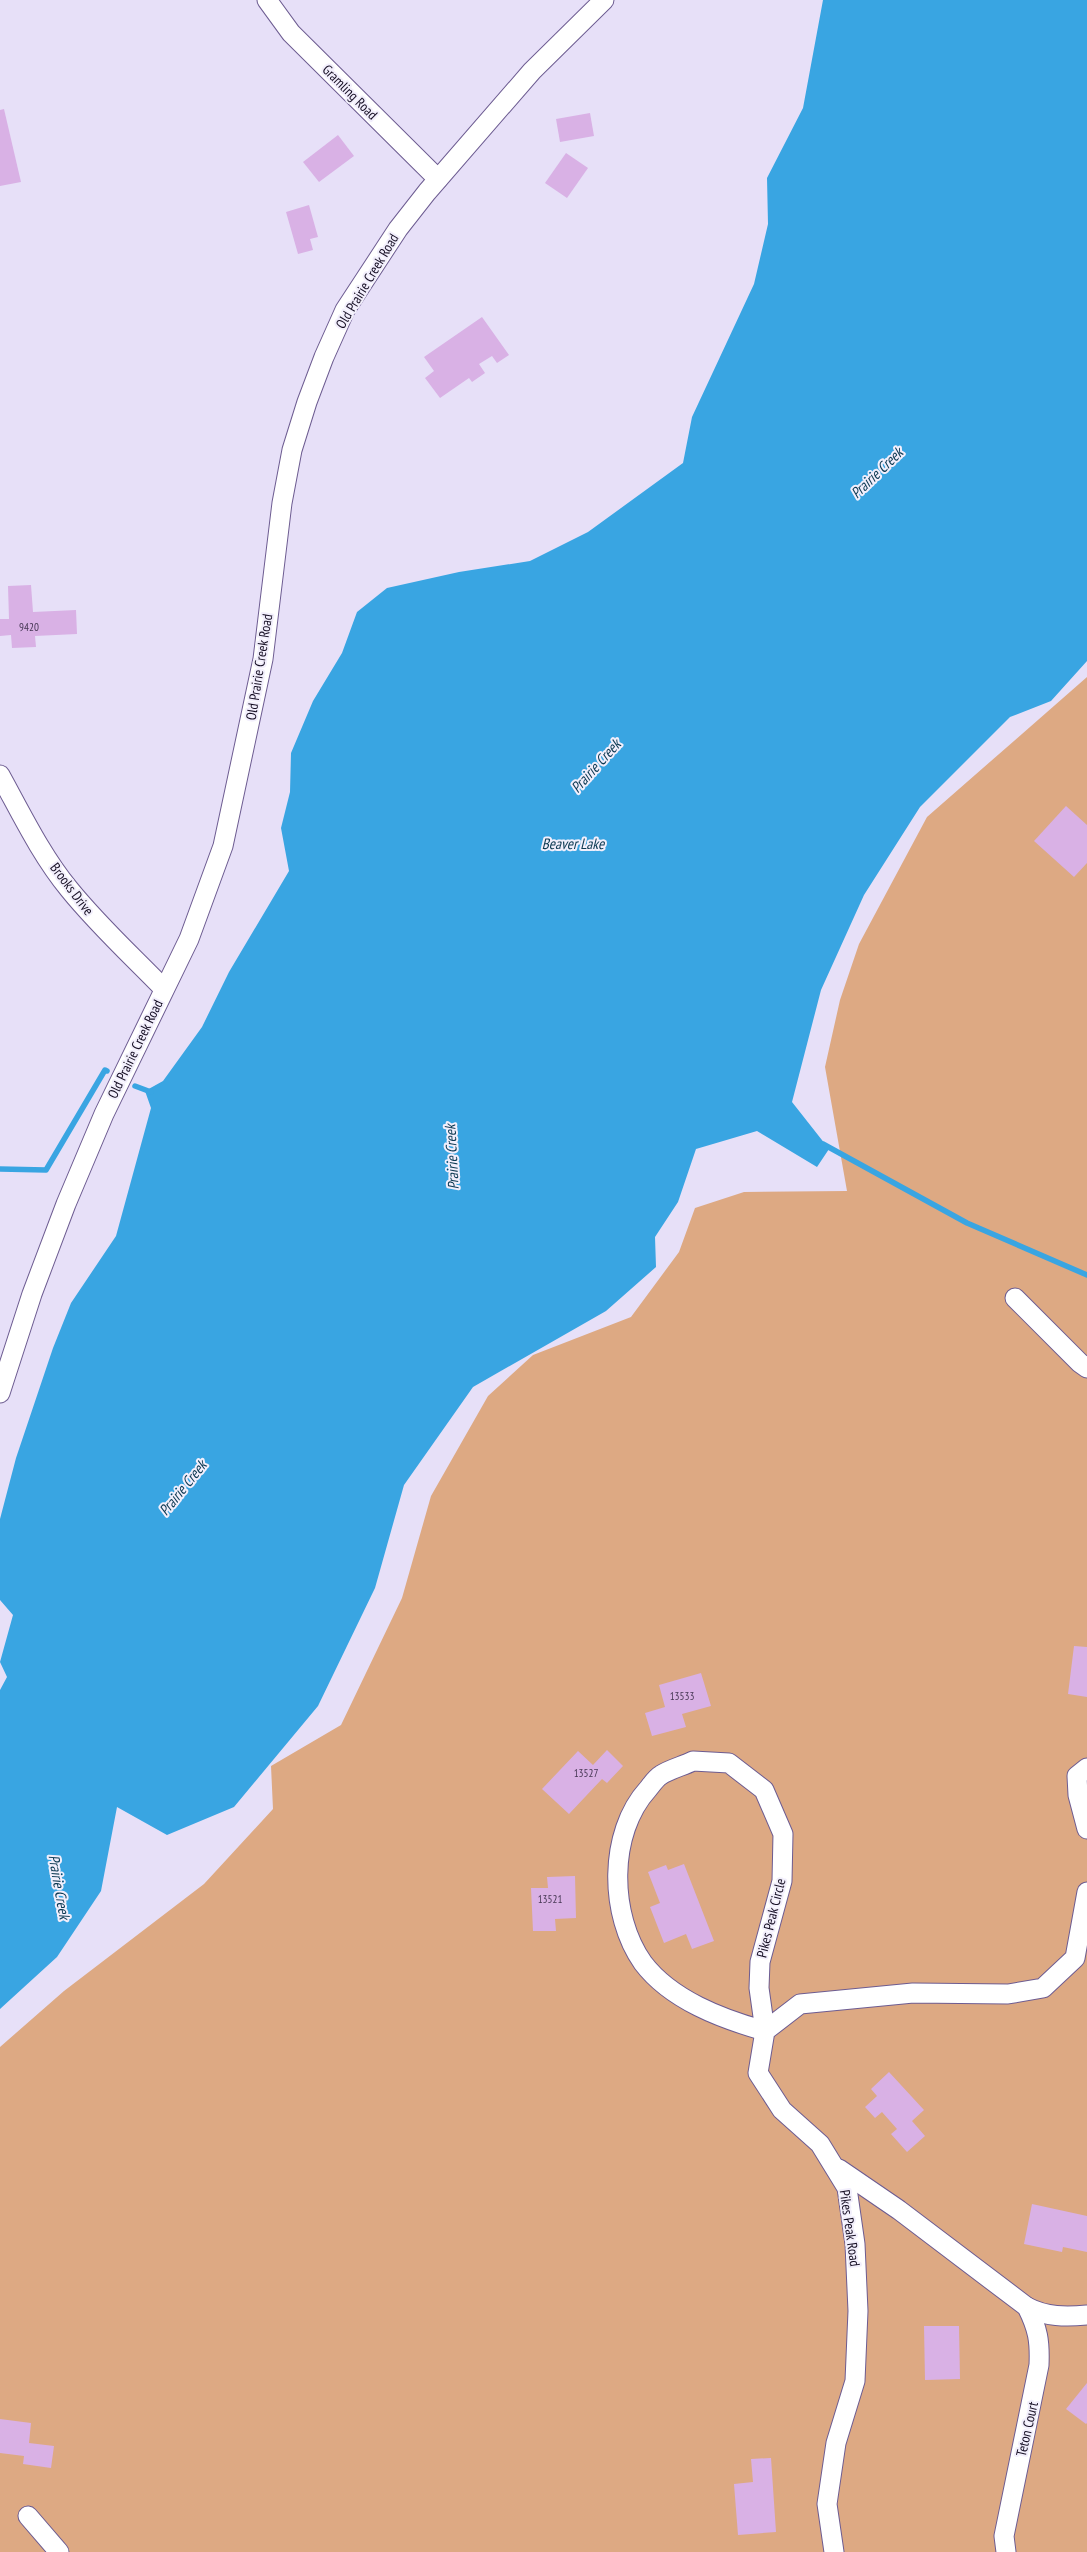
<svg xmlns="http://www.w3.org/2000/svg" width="1087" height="2552" viewBox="0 0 1087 2552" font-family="'PT Sans Narrow',sans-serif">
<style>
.green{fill:#dda983}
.water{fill:#39a5e2}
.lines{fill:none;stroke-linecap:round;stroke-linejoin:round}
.stream{stroke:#39a5e2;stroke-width:5.5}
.building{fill:#d9b1e5}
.street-casing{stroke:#6d5c91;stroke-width:21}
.street{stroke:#fff;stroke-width:19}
.labels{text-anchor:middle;stroke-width:4;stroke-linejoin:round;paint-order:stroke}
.number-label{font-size:11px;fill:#463754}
.street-label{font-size:14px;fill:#150e23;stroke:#f2effc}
.water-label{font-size:15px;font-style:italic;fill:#0c3952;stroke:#f2effc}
</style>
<rect width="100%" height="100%" fill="#e7e0f8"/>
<polygon class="green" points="1087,677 1087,2552 0,2552 0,2047 64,1991 204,1884 273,1809 271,1766 341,1725 402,1598 431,1496 488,1396 533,1355 631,1317 679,1252 695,1208 744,1192 847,1191 825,1067 840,1000 859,944 927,817"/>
<polygon class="water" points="823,0 1087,0 1087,661 1051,701 1010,717 920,807 864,895 821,990 792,1102 829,1149 817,1167 757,1131 696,1149 678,1202 655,1237 656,1267 606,1311 473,1387 404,1485 375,1588 318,1706 234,1807 167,1835 117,1807 101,1891 57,1957 0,2009 0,1690 7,1677 0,1662 13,1615 0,1600 0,1519 16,1458 53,1348 71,1303 116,1236 151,1108 145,1091 163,1081 202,1027 229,972 289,871 281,828 290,792 291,753 313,701 342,653 357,612 387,588 459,572 530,561 588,532 683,463 692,417 754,284 768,224 767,178 803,108"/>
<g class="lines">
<g class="stream">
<polyline points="135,1086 151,1092"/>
<polyline points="823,1144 967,1223 1087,1275"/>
<polyline points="0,1169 46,1170 105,1070 107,1071"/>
</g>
</g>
<g class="building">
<polygon points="4,109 21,182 0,186 0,110"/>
<polygon points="590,113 594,136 560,142 556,119"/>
<polygon points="338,135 354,156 319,182 303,162"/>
<polygon points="566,153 588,168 567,198 545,183"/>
<polygon points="309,205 318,237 310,239 313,250 298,254 286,212"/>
<polygon points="482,317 509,355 497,363 492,356 479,364 485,373 472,382 469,378 440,398 425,378 434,371 424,357"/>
<polygon points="31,585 33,612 76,610 77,634 35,636 36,647 12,648 11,635 0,636 0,619 9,619 8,586"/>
<polygon points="1066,806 1087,825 1087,863 1074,877 1034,841"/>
<polygon points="1074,1646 1087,1647 1087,1697 1068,1694"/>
<polygon points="701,1673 711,1706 682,1714 686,1727 652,1736 645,1713 665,1707 659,1685"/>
<polygon points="607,1750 623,1766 607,1783 602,1779 569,1814 542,1789 578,1751 593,1765"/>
<polygon points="684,1864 714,1941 692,1949 686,1934 664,1943 650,1907 660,1903 648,1872 666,1865 668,1870"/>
<polygon points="575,1876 576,1918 555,1919 556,1931 533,1931 531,1888 548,1888 547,1877"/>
<polygon points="889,2072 924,2110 912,2121 925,2136 907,2152 891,2134 897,2129 882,2112 875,2118 865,2107 877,2096 871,2089"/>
<polygon points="1032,2204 1087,2216 1087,2252 1063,2247 1062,2252 1024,2244"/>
<polygon points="924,2326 959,2326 960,2379 925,2380"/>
<polygon points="1087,2383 1087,2423 1086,2424 1066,2409"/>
<polygon points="0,2419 31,2423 29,2443 54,2446 51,2468 23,2464 24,2456 0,2453"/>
<polygon points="771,2458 776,2532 738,2535 734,2484 753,2482 751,2459"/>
</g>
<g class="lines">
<g class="street-casing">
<g id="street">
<polyline points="267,0 291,33 438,179"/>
<path d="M0,775C21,813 41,855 69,889C98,925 132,956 164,989"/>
<polyline points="1015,1298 1080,1363 1087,1368"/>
<polyline points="0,1393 32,1294 66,1204 104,1114 189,939 223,846 263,659 282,503 292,450 307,402 324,357 345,310 398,229 427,192 532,71 604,0"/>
<path d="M693,1761L729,1763L764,1790L783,1834L782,1881L760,1962L759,1988L765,2031C722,2019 671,2000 643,1963C609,1915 608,1833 648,1789C652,1784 656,1778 661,1775C670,1769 683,1766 693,1761Z"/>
<polyline points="1087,1768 1077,1776 1078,1795 1087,1829"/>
<path d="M839,2169L899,2210L1027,2307C1038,2329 1040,2341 1039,2365L1004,2536L1006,2552"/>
<path d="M1027,2307C1046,2317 1066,2317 1087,2315"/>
<polyline points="28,2516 59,2552"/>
<polyline points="834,2552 827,2504 836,2443 855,2381 858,2311 855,2244 847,2188 820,2144 782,2110 758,2073 765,2031 800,2004 913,1993 1008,1994 1043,1988 1075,1958 1087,1892"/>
</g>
</g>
<use href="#street" class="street"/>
</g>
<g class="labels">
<g class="number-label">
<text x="29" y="631">9420</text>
<text x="682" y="1700">13533</text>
<text x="586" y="1777">13527</text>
<text x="550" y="1903">13521</text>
</g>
<g class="street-label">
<text transform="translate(350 92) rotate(45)" y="5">Gramling Road</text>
<text transform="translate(367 281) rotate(-59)" y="5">Old Prairie Creek Road</text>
<text transform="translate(259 667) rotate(-81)" y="5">Old Prairie Creek Road</text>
<text transform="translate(72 889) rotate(53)" y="5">Brooks Drive</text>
<text transform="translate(135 1049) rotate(-64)" y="5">Old Prairie Creek Road</text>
<text transform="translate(771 1918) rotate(-76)" y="5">Pikes Peak Circle</text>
<text transform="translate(850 2228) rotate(82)" y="5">Pikes Peak Road</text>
<text transform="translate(1027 2429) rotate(-77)" y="5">Teton Court</text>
</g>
<g class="water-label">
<text transform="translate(877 473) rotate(-44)" y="5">Prairie Creek</text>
<text transform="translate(596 766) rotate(-48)" y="5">Prairie Creek</text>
<text x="573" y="849">Beaver Lake</text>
<text transform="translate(452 1157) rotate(-93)" y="5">Prairie Creek</text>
<text transform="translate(183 1488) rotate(-51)" y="5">Prairie Creek</text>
<text transform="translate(59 1887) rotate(80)" y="5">Prairie Creek</text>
</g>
</g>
</svg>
